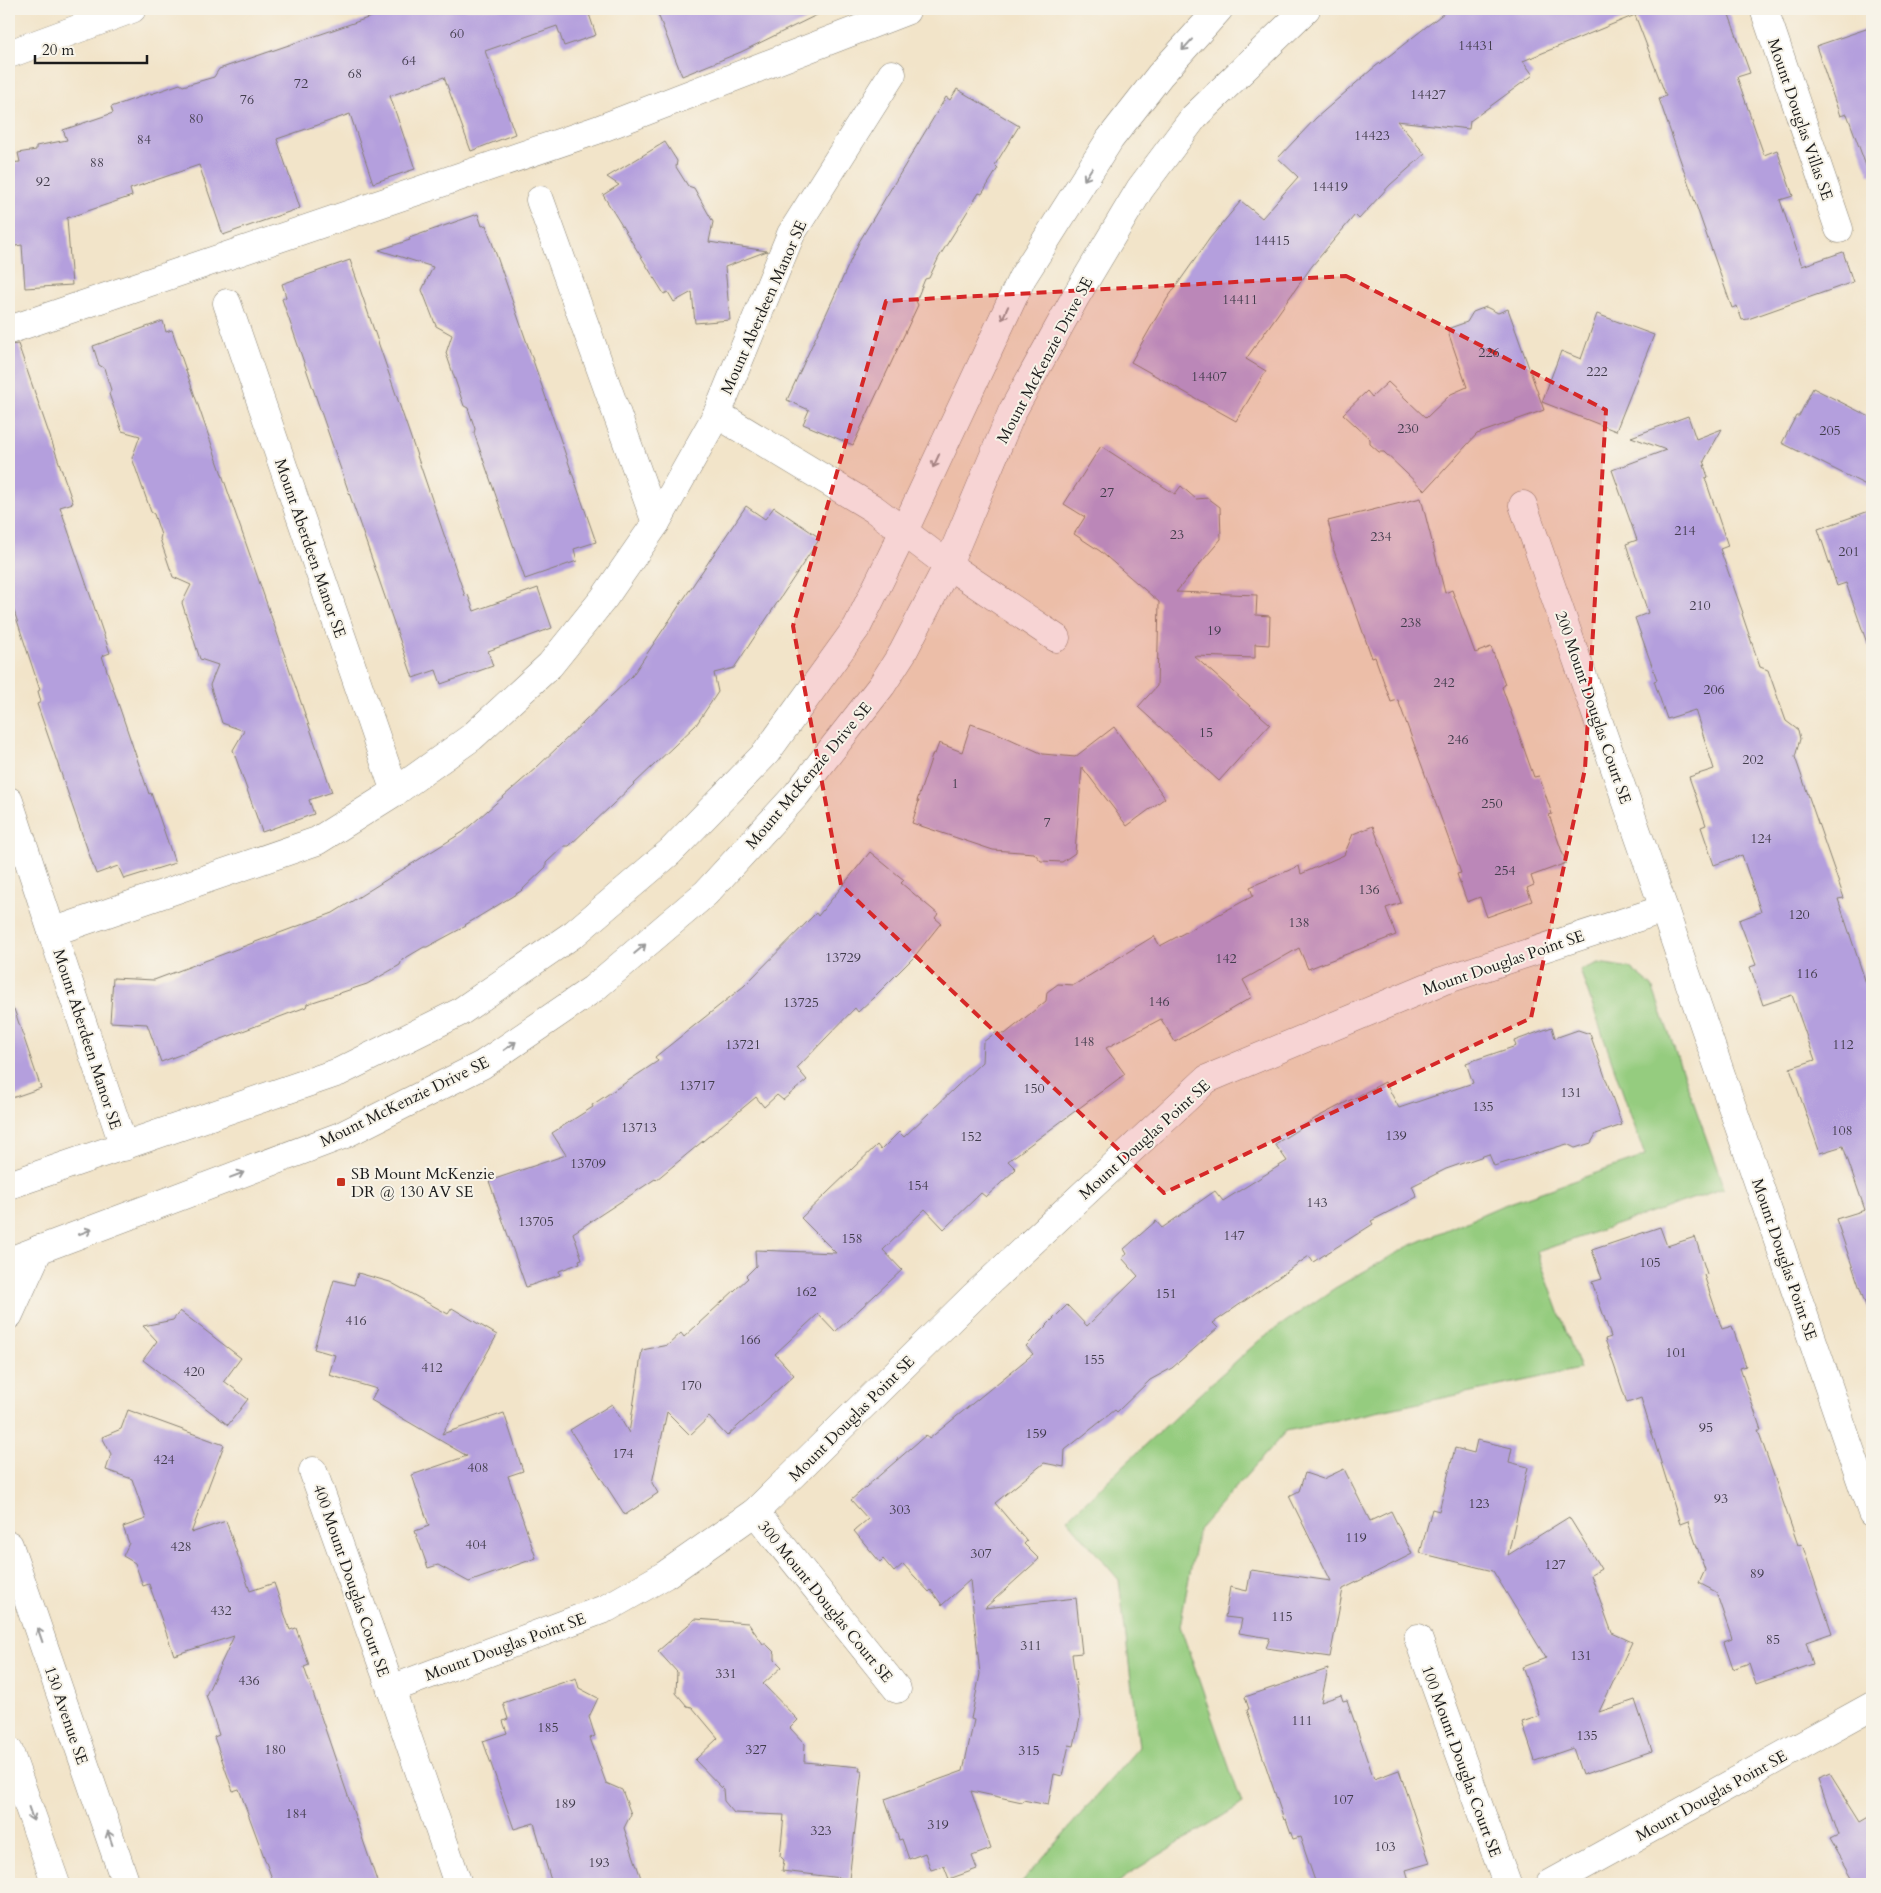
<svg xmlns="http://www.w3.org/2000/svg" width="1881" height="1893" viewBox="0 0 1881 1893" font-family="Cardo,serif">
<style>
.green{fill:#95cc7f;stroke:#58744e}
.building{fill:#b49fdd}
.lines{fill:none;stroke-linecap:round;stroke-linejoin:round}
.minor-casing{stroke:#878072;stroke-width:29}
.minor{stroke:#fff;stroke-width:28}
.oneway{stroke:#999}
.marked{fill:#d62828;fill-opacity:0.2;stroke:#d62828;stroke-width:4;stroke-dasharray:10 6;stroke-linejoin:round}
.poi-dot{fill:#c8321e;stroke:#f7f3e8;stroke-width:2}
.labels{text-anchor:middle;stroke-width:4;stroke-linejoin:round;paint-order:stroke}
.number-label{font-size:14px;fill:#423d4c}
.street-label{font-size:16px;fill:#1c1c1c;stroke:#f7f3e8}
.poi-label{font-size:16px;fill:#1c1c1c;stroke:#f7f3e8;text-anchor:start}
</style>
<rect width="100%" height="100%" fill="#f7f3e8"/>
<filter id="ink" filterUnits="userSpaceOnUse"><feTurbulence type="fractalNoise" baseFrequency=".02" numOctaves="2"/><feDisplacementMap in="SourceGraphic" scale="10" xChannelSelector="R" yChannelSelector="G"/><feConvolveMatrix kernelMatrix="1 2 1 2 8 2 1 2 1" color-interpolation-filters="sRGB"/></filter>
<filter id="wash" filterUnits="userSpaceOnUse"><feTurbulence type="fractalNoise" baseFrequency=".0096" numOctaves="4" result="noise"/><feDisplacementMap in="SourceGraphic" scale="20" xChannelSelector="R" yChannelSelector="G"/><feGaussianBlur stdDeviation="1.12" result="paint"/><feColorMatrix in="noise" values="0 0 0 0 0 0 0 0 0 0 0 0 0 0 0 0 0 1.4 0 .05"/><feComposite in="paint" operator="in"/></filter>
<g filter="url(#wash)">
<rect width="100%" height="100%" fill="#f2e4c9"/>
<polygon class="green" points="1599,963 1630,968 1652,986 1724,1188 1537,1252 1580,1369 1286,1431 1198,1530 1180,1626 1242,1804 1127,1875 1117,1884 1020,1884 1139,1747 1119,1580 1067,1519 1205,1389 1262,1338 1335,1288 1407,1247 1501,1206 1645,1156 1580,970"/>
<g id="blocks">
<g class="building">
<polygon points="394,9 592,9 593,13 589,14 596,35 564,46 557,26 485,51 515,134 471,151 444,77 390,96 415,169 373,183 350,114 277,139 300,208 223,235 199,165 130,189 132,196 67,218 72,285 25,288 22,245 9,247 9,163 20,162 18,153 36,150 36,146 67,140 63,130 113,113 111,107 151,93 151,94 180,84 183,86 214,77 219,69"/>
<polygon points="656,9 829,9 741,52 682,76"/>
<polygon points="1449,9 1727,9 1750,73 1737,77 1764,155 1777,150 1793,196 1780,200 1802,266 1843,252 1853,282 1748,319 1742,320 1737,306 1732,308 1659,99 1666,96 1635,15 1523,61 1533,75 1470,121 1469,129 1397,121 1425,154 1390,185 1359,219 1355,215 1312,266 1246,359 1266,371 1236,421 1131,362 1167,299 1210,238 1241,201 1262,218 1298,177 1278,158 1316,118 1371,70"/>
<polygon points="1872,27 1872,174 1869,174 1847,114 1840,116 1816,46"/>
<polygon points="957,89 1019,126 995,165 998,168 982,194 979,193 939,257 929,278 925,279 916,301 918,305 853,445 803,424 809,410 787,400 859,242 946,97 950,100"/>
<polygon points="665,142 677,161 676,167 688,186 694,188 713,222 709,242 767,251 725,267 730,320 695,323 692,292 674,302 668,292 664,294 603,195 619,185 607,177"/>
<polygon points="478,214 482,226 486,225 596,542 574,549 577,561 525,579 474,433 475,429 468,408 464,406 446,353 452,335 436,326 422,290 433,267 379,250 410,240 409,238"/>
<polygon points="350,260 465,596 468,595 474,611 538,588 552,628 488,651 493,666 441,684 436,670 413,678 282,299 286,297 282,284"/>
<polygon points="1486,307 1498,313 1508,309 1544,410 1477,434 1425,491 1384,452 1379,452 1370,444 1370,439 1343,414 1367,391 1372,397 1388,382 1426,418 1451,394 1467,387 1447,329 1467,322 1473,312"/>
<polygon points="1597,314 1654,335 1616,431 1542,402 1561,351 1581,359"/>
<polygon points="163,321 166,332 172,330 332,792 309,800 314,814 262,832 233,750 244,731 222,723 210,685 218,665 200,659 182,603 191,585 173,577 160,539 161,535 154,514 151,512 132,458 140,436 122,431 109,394 111,390 104,368 99,365 93,346"/>
<polygon points="18,344 73,503 60,507 110,653 102,656 149,794 151,793 175,863 124,879 118,866 96,874 37,704 41,702 38,691 40,690 9,596 9,345"/>
<polygon points="1813,388 1872,418 1872,488 1782,443 1796,416 1799,416"/>
<polygon points="1688,416 1696,439 1722,429 1704,461 1706,466 1704,465 1708,477 1705,478 1728,546 1720,549 1743,613 1742,614 1760,667 1768,670 1786,721 1798,730 1800,739 1795,757 1844,898 1838,899 1872,1001 1872,1308 1867,1309 1836,1219 1865,1210 1843,1146 1820,1153 1790,1068 1815,1060 1792,995 1763,1005 1750,967 1756,965 1739,920 1761,912 1742,855 1714,865 1701,827 1706,825 1689,777 1714,769 1695,710 1667,719 1654,681 1657,680 1635,618 1648,613 1626,544 1637,540 1612,470 1666,450 1631,437"/>
<polygon points="1101,446 1175,494 1181,486 1196,499 1208,498 1220,507 1221,539 1176,592 1257,595 1256,615 1270,616 1269,645 1255,644 1255,658 1194,656 1270,724 1219,781 1138,707 1157,686 1159,602 1100,551 1074,534 1085,517 1064,504"/>
<polygon points="1421,498 1445,593 1452,590 1475,653 1491,647 1505,685 1502,687 1534,777 1539,776 1552,814 1549,815 1566,863 1531,876 1534,885 1527,888 1532,901 1487,917 1480,897 1467,902 1457,874 1461,873 1398,700 1391,702 1375,657 1372,658 1333,548 1334,547 1328,521"/>
<polygon points="746,506 765,519 774,507 820,538 734,668 714,673 718,692 696,725 569,846 564,846 546,863 546,867 521,891 465,925 466,926 427,947 424,947 402,960 400,965 367,984 307,1004 306,1007 161,1062 147,1024 110,1022 113,978 154,980 333,913 463,832 536,768 632,676"/>
<polygon points="1872,510 1872,645 1868,646 1846,583 1837,586 1818,529"/>
<polygon points="971,724 997,733 1043,754 1075,757 1114,727 1165,798 1127,826 1082,767 1075,853 1062,862 1041,861 1034,853 993,850 912,823 919,801 917,801 933,753 935,754 939,743 962,752"/>
<polygon points="1373,826 1401,903 1386,908 1396,935 1308,969 1299,948 1243,980 1252,997 1175,1042 1161,1019 1106,1048 1125,1074 1008,1161 1016,1169 986,1197 981,1193 944,1229 925,1209 883,1250 902,1270 835,1332 818,1314 775,1354 794,1375 727,1436 709,1417 690,1435 667,1412 652,1483 658,1493 625,1515 570,1430 612,1404 629,1433 642,1350 668,1345 681,1333 684,1337 748,1278 746,1276 756,1266 755,1250 836,1253 801,1218 877,1145 881,1150 899,1132 904,1137 982,1062 983,1042 995,1033 1005,1034 1046,1001 1047,992 1058,984 1074,985 1154,936 1160,946 1253,896 1250,887 1299,866 1301,874 1344,855 1353,834"/>
<polygon points="870,852 904,880 901,883 938,914 935,918 941,923 914,957 874,997 858,1012 855,1008 797,1068 807,1080 783,1100 777,1095 764,1107 756,1097 656,1180 655,1179 573,1233 582,1259 579,1260 580,1263 559,1271 560,1275 526,1287 489,1181 566,1155 552,1133 593,1107 592,1105 658,1061 655,1057 744,986 816,913 818,916"/>
<polygon points="14,1009 41,1088 9,1099 9,1010"/>
<polygon points="1552,1027 1555,1038 1578,1030 1590,1034 1622,1125 1596,1134 1591,1143 1575,1148 1567,1144 1494,1166 1489,1154 1446,1169 1412,1186 1417,1197 1371,1221 1373,1224 1313,1262 1309,1256 1213,1323 1218,1328 1172,1368 1150,1380 1117,1412 1115,1410 1065,1450 1064,1467 1044,1463 995,1503 1027,1541 1024,1544 1039,1559 985,1608 1076,1598 1082,1653 1072,1654 1080,1718 1074,1746 1069,1745 1062,1776 1054,1774 1048,1805 1023,1800 1022,1802 971,1791 991,1849 972,1856 977,1869 949,1879 944,1866 931,1870 925,1853 909,1859 902,1839 899,1840 885,1799 963,1771 974,1720 971,1719 980,1674 970,1580 942,1605 931,1590 929,1592 903,1564 894,1572 883,1559 880,1562 854,1531 868,1519 851,1500 926,1435 929,1439 1033,1354 1026,1346 1067,1305 1087,1326 1138,1276 1122,1258 1127,1254 1124,1249 1156,1221 1162,1228 1215,1191 1223,1201 1287,1161 1275,1144 1316,1118 1385,1082 1399,1108 1473,1083 1466,1063 1516,1046 1514,1041"/>
<polygon points="1660,1227 1667,1246 1695,1237 1707,1274 1704,1275 1722,1329 1732,1326 1746,1366 1740,1368 1761,1430 1758,1430 1798,1545 1802,1544 1832,1633 1806,1642 1813,1664 1756,1684 1749,1663 1733,1669 1724,1642 1732,1639 1716,1592 1699,1583 1705,1570 1688,1521 1680,1524 1641,1398 1627,1403 1605,1339 1611,1337 1592,1282 1602,1279 1592,1250"/>
<polygon points="358,1273 390,1282 448,1314 452,1308 497,1335 442,1434 504,1413 523,1471 508,1476 536,1558 469,1582 438,1565 428,1568 415,1531 429,1526 412,1475 467,1456 371,1400 377,1389 329,1375 335,1355 314,1349 334,1280 354,1285"/>
<polygon points="180,1311 241,1358 224,1381 248,1399 228,1425 143,1360 157,1341 143,1326 173,1320"/>
<polygon points="128,1410 224,1445 191,1533 226,1521 250,1591 274,1583 290,1630 296,1628 309,1665 304,1667 378,1884 274,1884 239,1789 233,1791 214,1737 219,1735 206,1695 234,1636 174,1655 149,1584 143,1586 135,1563 123,1556 129,1543 123,1527 146,1519 132,1479 106,1470 111,1454 102,1437 121,1429"/>
<polygon points="1477,1440 1512,1448 1509,1462 1528,1467 1508,1555 1569,1517 1601,1569 1591,1575 1612,1633 1632,1642 1599,1712 1635,1700 1652,1751 1582,1775 1573,1748 1535,1761 1522,1722 1540,1716 1522,1667 1546,1658 1493,1571 1420,1553 1432,1509 1439,1511 1455,1448 1474,1453"/>
<polygon points="1344,1469 1370,1521 1391,1511 1412,1554 1343,1589 1330,1657 1266,1648 1270,1638 1239,1633 1242,1619 1225,1617 1230,1587 1247,1591 1251,1570 1331,1581 1289,1496 1299,1491 1305,1473 1323,1479"/>
<polygon points="695,1619 748,1623 763,1644 766,1644 775,1653 775,1660 782,1667 763,1684 798,1720 790,1728 805,1744 804,1762 860,1767 859,1771 862,1771 849,1879 782,1871 784,1860 780,1856 784,1815 734,1813 724,1801 723,1789 695,1760 718,1738 692,1707 687,1706 676,1693 677,1672 658,1651"/>
<polygon points="1328,1669 1321,1702 1341,1695 1343,1701 1347,1700 1374,1779 1399,1770 1430,1863 1406,1870 1410,1884 1316,1884 1300,1837 1293,1839 1286,1819 1284,1820 1247,1710 1249,1709 1245,1697"/>
<polygon points="576,1678 579,1688 598,1698 589,1717 595,1736 590,1738 606,1783 622,1790 631,1814 624,1828 643,1884 552,1884 534,1823 514,1829 483,1741 507,1733 503,1721 508,1719 503,1703"/>
<polygon points="1830,1774 1860,1822 1872,1815 1872,1884 1856,1884 1830,1839 1838,1835 1818,1779"/>
</g>
</g>
</g>
<g filter="url(#ink)">
<use href="#blocks" fill-opacity="0" stroke="#878072" stroke-width="1"/>
<g class="lines">
<g class="minor-casing">
<g id="minor">
<polyline points="1764,9 1839,229"/>
<polyline points="9,54 132,9"/>
<polyline points="540,200 656,523"/>
<polyline points="227,303 395,792"/>
<polyline points="9,330 597,130 906,11 905,9"/>
<polyline points="717,414 791,234 892,74"/>
<polyline points="1523,505 1664,909"/>
<polyline points="9,801 52,932"/>
<polyline points="124,1147 52,932 317,841 395,792 472,737 550,665 604,598 656,523 717,414 874,509 948,565 1056,638"/>
<polyline points="9,1185 339,1072 460,1012 575,933 670,852 766,753 857,627 904,531 1022,278 1110,139 1160,75 1219,9"/>
<polyline points="9,1261 343,1135 482,1065 593,989 706,893 797,794 882,685 903,652 948,565 1012,412 1076,296 1140,189 1194,117 1306,9"/>
<polyline points="9,1315 39,1249"/>
<polyline points="313,1471 391,1689"/>
<polyline points="755,1512 897,1689"/>
<polyline points="9,1545 126,1884"/>
<polyline points="1418,1638 1507,1884"/>
<polyline points="9,1751 56,1884"/>
<polyline points="458,1884 391,1689 607,1608 665,1575 755,1512 973,1297 1207,1079 1442,981 1664,909 1872,1513"/>
<polyline points="1550,1884 1872,1706"/>
</g>
</g>
<use href="#minor" class="minor"/>
</g>
<defs><path id="oneway-shaft" d="M-6 0H5M1.5-3L5.5 0L1.5 3" fill="none" stroke-width="1.6" stroke-linecap="round" stroke-linejoin="round" transform="scale(1.25)"/></defs>
<g class="oneway">
<use href="#oneway-shaft" transform="translate(1187 45) rotate(132)"/>
<use href="#oneway-shaft" transform="translate(1088 174) rotate(123)"/>
<use href="#oneway-shaft" transform="translate(1005 313) rotate(115)"/>
<use href="#oneway-shaft" transform="translate(936 461) rotate(115)"/>
<use href="#oneway-shaft" transform="translate(640 949) rotate(-40)"/>
<use href="#oneway-shaft" transform="translate(510 1046) rotate(-35)"/>
<use href="#oneway-shaft" transform="translate(237 1175) rotate(-21)"/>
<use href="#oneway-shaft" transform="translate(85 1232) rotate(-21)"/>
<use href="#oneway-shaft" transform="translate(40 1635) rotate(-109)"/>
<use href="#oneway-shaft" transform="translate(31 1814) rotate(71)"/>
<use href="#oneway-shaft" transform="translate(110 1838) rotate(-109)"/>
</g>
</g>
<path class="marked" d="M1346,276L1606,410L1585,769L1531,1018L1164,1193L841,885L793,626L886,301Z"/>
<rect class="poi-dot" x="336" y="1177" width="10" height="10" rx="2.5"/>
<g class="labels">
<g class="number-label">
<text x="457" y="38">60</text>
<text x="1476" y="50">14431</text>
<text x="409" y="65">64</text>
<text x="355" y="78">68</text>
<text x="301" y="88">72</text>
<text x="1428" y="99">14427</text>
<text x="247" y="104">76</text>
<text x="196" y="123">80</text>
<text x="1372" y="140">14423</text>
<text x="144" y="144">84</text>
<text x="97" y="167">88</text>
<text x="43" y="186">92</text>
<text x="1330" y="191">14419</text>
<text x="1272" y="245">14415</text>
<text x="1240" y="304">14411</text>
<text x="1489" y="357">226</text>
<text x="1597" y="376">222</text>
<text x="1209" y="381">14407</text>
<text x="1408" y="433">230</text>
<text x="1830" y="435">205</text>
<text x="1107" y="497">27</text>
<text x="1685" y="535">214</text>
<text x="1177" y="539">23</text>
<text x="1381" y="541">234</text>
<text x="1849" y="556">201</text>
<text x="1700" y="610">210</text>
<text x="1411" y="627">238</text>
<text x="1214" y="635">19</text>
<text x="1444" y="687">242</text>
<text x="1714" y="694">206</text>
<text x="1206" y="737">15</text>
<text x="1458" y="744">246</text>
<text x="1753" y="764">202</text>
<text x="955" y="788">1</text>
<text x="1492" y="808">250</text>
<text x="1047" y="827">7</text>
<text x="1761" y="843">124</text>
<text x="1505" y="875">254</text>
<text x="1369" y="894">136</text>
<text x="1799" y="919">120</text>
<text x="1299" y="927">138</text>
<text x="843" y="962">13729</text>
<text x="1226" y="963">142</text>
<text x="1807" y="978">116</text>
<text x="1159" y="1006">146</text>
<text x="801" y="1007">13725</text>
<text x="1084" y="1046">148</text>
<text x="743" y="1049">13721</text>
<text x="1843" y="1049">112</text>
<text x="697" y="1090">13717</text>
<text x="1034" y="1093">150</text>
<text x="1571" y="1097">131</text>
<text x="1483" y="1111">135</text>
<text x="639" y="1132">13713</text>
<text x="1842" y="1135">108</text>
<text x="1396" y="1140">139</text>
<text x="971" y="1141">152</text>
<text x="588" y="1168">13709</text>
<text x="918" y="1190">154</text>
<text x="1317" y="1207">143</text>
<text x="536" y="1226">13705</text>
<text x="1234" y="1240">147</text>
<text x="852" y="1243">158</text>
<text x="1650" y="1267">105</text>
<text x="806" y="1296">162</text>
<text x="1166" y="1298">151</text>
<text x="356" y="1325">416</text>
<text x="750" y="1344">166</text>
<text x="1676" y="1357">101</text>
<text x="1094" y="1364">155</text>
<text x="432" y="1372">412</text>
<text x="194" y="1376">420</text>
<text x="691" y="1390">170</text>
<text x="1706" y="1432">95</text>
<text x="1036" y="1438">159</text>
<text x="623" y="1458">174</text>
<text x="164" y="1464">424</text>
<text x="478" y="1472">408</text>
<text x="1721" y="1503">93</text>
<text x="1479" y="1508">123</text>
<text x="900" y="1514">303</text>
<text x="1356" y="1542">119</text>
<text x="476" y="1549">404</text>
<text x="181" y="1551">428</text>
<text x="981" y="1558">307</text>
<text x="1555" y="1569">127</text>
<text x="1757" y="1578">89</text>
<text x="221" y="1615">432</text>
<text x="1282" y="1621">115</text>
<text x="1773" y="1644">85</text>
<text x="1031" y="1650">311</text>
<text x="1581" y="1660">131</text>
<text x="726" y="1678">331</text>
<text x="249" y="1685">436</text>
<text x="1302" y="1725">111</text>
<text x="548" y="1732">185</text>
<text x="1587" y="1740">135</text>
<text x="275" y="1754">180</text>
<text x="756" y="1754">327</text>
<text x="1029" y="1755">315</text>
<text x="1343" y="1804">107</text>
<text x="565" y="1808">189</text>
<text x="296" y="1818">184</text>
<text x="938" y="1829">319</text>
<text x="821" y="1835">323</text>
<text x="1385" y="1851">103</text>
<text x="599" y="1867">193</text>
</g>
<g class="street-label">
<text transform="translate(1801 119) rotate(71)" y="6">Mount Douglas Villas SE</text>
<text transform="translate(763 307) rotate(-66)" y="6">Mount Aberdeen Manor SE</text>
<text transform="translate(1044 360) rotate(-62)" y="6">Mount McKenzie Drive SE</text>
<text transform="translate(311 548) rotate(71)" y="6">Mount Aberdeen Manor SE</text>
<text transform="translate(1594 707) rotate(71)" y="6">200 Mount Douglas Court SE</text>
<text transform="translate(808 775) rotate(-50)" y="6">Mount McKenzie Drive SE</text>
<text transform="translate(1503 962) rotate(-19)" y="6">Mount Douglas Point SE</text>
<text transform="translate(88 1039) rotate(72)" y="6">Mount Aberdeen Manor SE</text>
<text transform="translate(404 1101) rotate(-26)" y="6">Mount McKenzie Drive SE</text>
<text transform="translate(1144 1139) rotate(-42)" y="6">Mount Douglas Point SE</text>
<text transform="translate(1785 1259) rotate(71)" y="6">Mount Douglas Point SE</text>
<text transform="translate(851 1418) rotate(-45)" y="6">Mount Douglas Point SE</text>
<text transform="translate(352 1580) rotate(71)" y="6">400 Mount Douglas Court SE</text>
<text transform="translate(826 1601) rotate(51)" y="6">300 Mount Douglas Court SE</text>
<text transform="translate(505 1646) rotate(-20)" y="6">Mount Douglas Point SE</text>
<text transform="translate(67 1715) rotate(71)" y="6">130 Avenue SE</text>
<text transform="translate(1462 1761) rotate(70)" y="6">100 Mount Douglas Court SE</text>
<text transform="translate(1711 1795) rotate(-29)" y="6">Mount Douglas Point SE</text>
</g>
<g class="poi-label">
<text x="351" y="1179">SB Mount McKenzie<tspan x="351" dy="18">DR @ 130 AV SE</tspan></text>
</g>
</g>
<rect width="1881" height="1893" fill="none" stroke="#f7f3e8" stroke-width="30"/>
<path d="M35 55v8h112v-8" fill="none" stroke="#1c1c1c" stroke-width="2.5"/>
<text x="42" y="55" font-size="15" fill="#1c1c1c" stroke="#f7f3e8" stroke-width="4" paint-order="stroke">20 m</text>
</svg>
